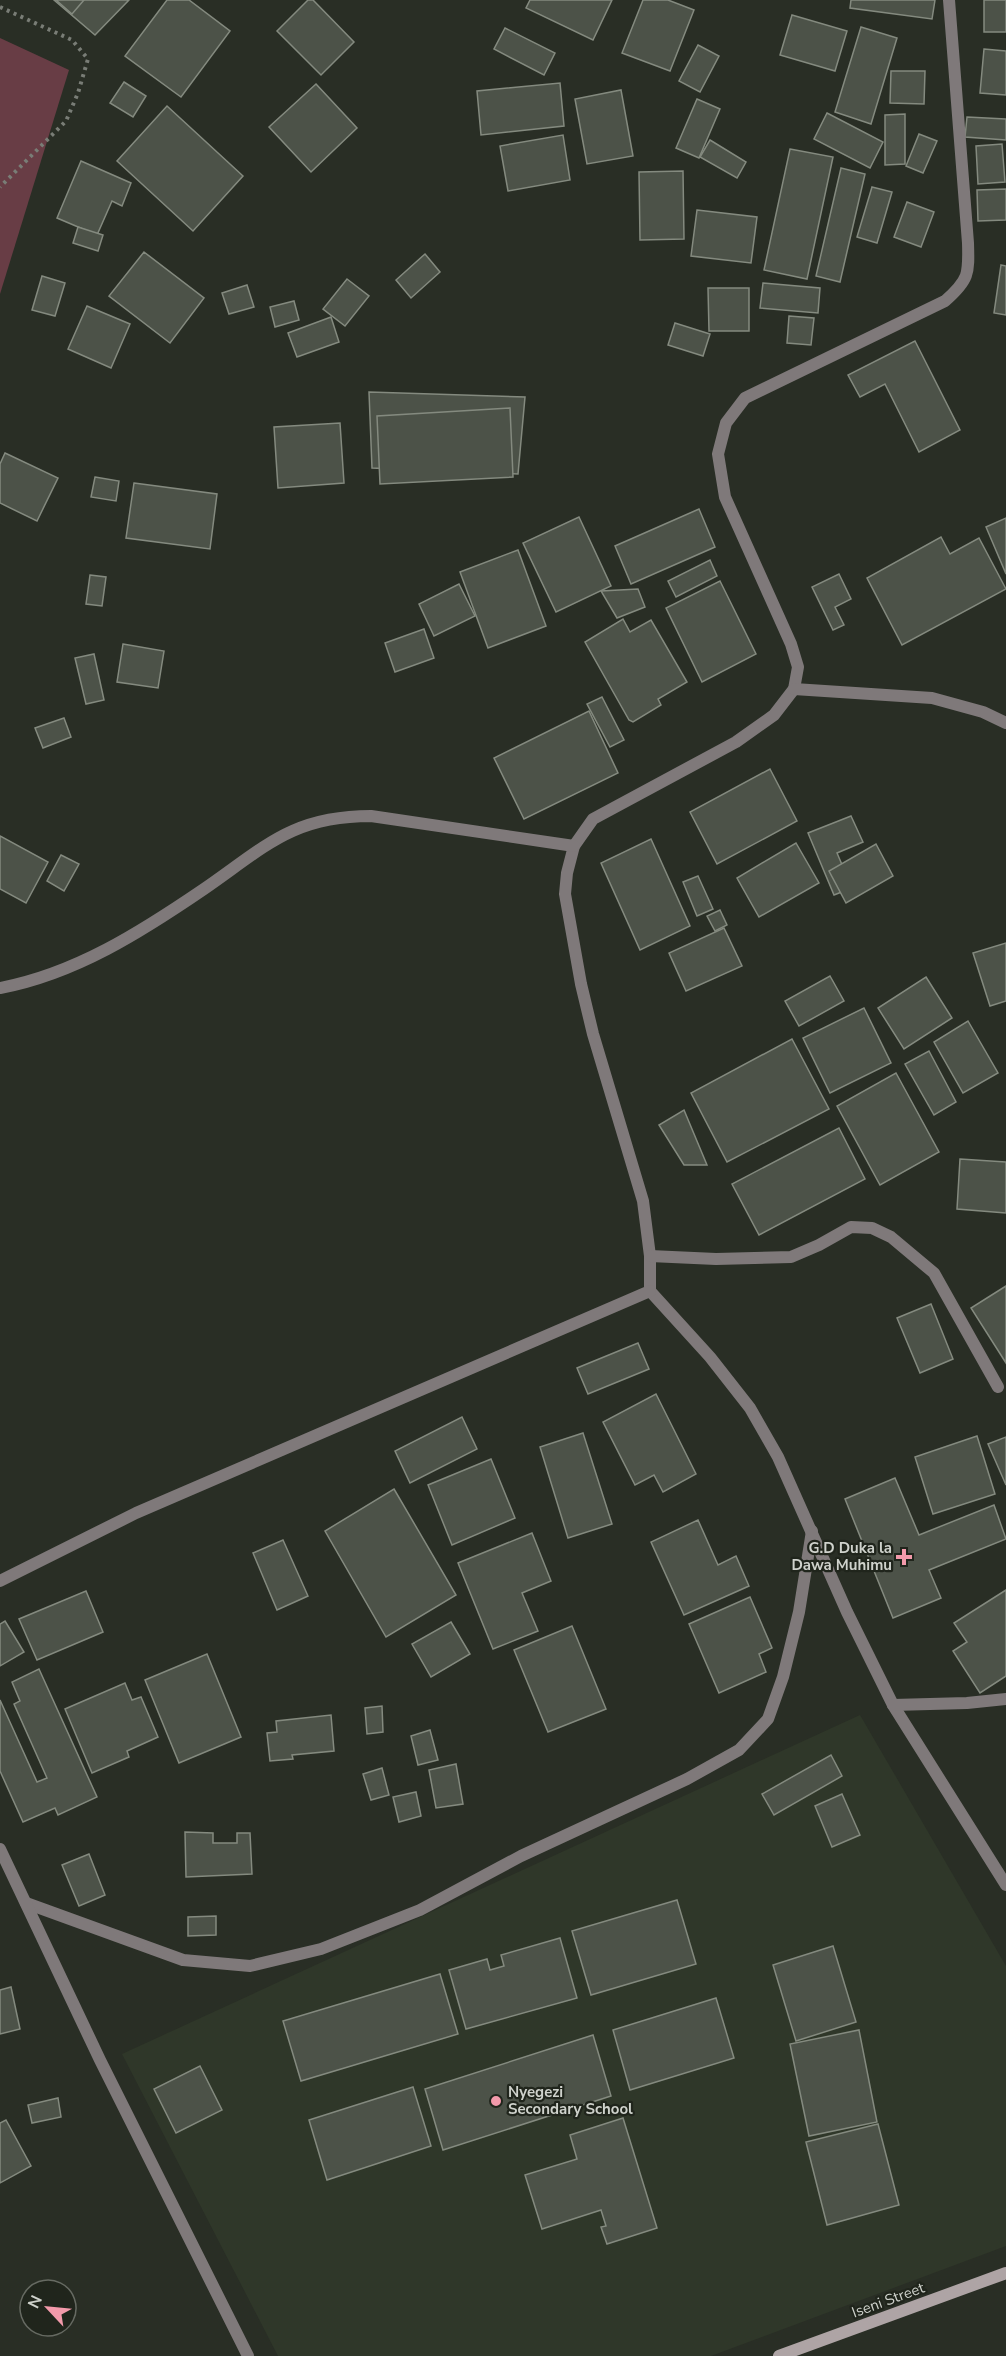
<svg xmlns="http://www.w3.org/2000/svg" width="1006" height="2356" viewBox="0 0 1006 2356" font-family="'Nunito Sans',sans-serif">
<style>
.built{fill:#2f3729}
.green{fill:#683d45}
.building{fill:#4c5248;stroke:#848a7f;stroke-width:1.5}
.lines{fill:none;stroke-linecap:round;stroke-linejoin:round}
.path{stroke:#797d76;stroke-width:4;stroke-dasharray:3 4.5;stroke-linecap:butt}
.lane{stroke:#7f797a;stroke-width:12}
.street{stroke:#7f797a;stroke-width:12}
.secondary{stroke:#aea4a5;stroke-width:12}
.poi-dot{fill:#f39aab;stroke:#20251c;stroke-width:2}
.labels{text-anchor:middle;stroke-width:4.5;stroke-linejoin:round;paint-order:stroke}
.poi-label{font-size:15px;font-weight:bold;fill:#cfd2cc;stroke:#20251c;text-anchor:end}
.street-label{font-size:15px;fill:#cfd2cc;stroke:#20251c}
</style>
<rect width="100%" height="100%" fill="#292e25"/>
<polygon class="built" points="860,1715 1006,1966 1006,2246 711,2356 278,2356 122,2054"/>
<polygon class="green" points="0,38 69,70 0,294"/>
<g class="building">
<polygon points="54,0 129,0 95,35"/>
<polygon points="56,0 84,0 72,14"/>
<polygon points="167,0 189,0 230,31 181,97 125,56"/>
<polygon points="308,0 313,0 354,42 321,75 277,31"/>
<polygon points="530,0 612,0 593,40 526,8"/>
<polygon points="643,0 668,0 694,10 670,71 622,53"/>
<polygon points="851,0 935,0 932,19 850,8"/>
<rect x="984" y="0" width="22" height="32"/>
<polygon points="792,15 847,31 835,71 780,55"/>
<polygon points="861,27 897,38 871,124 835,112"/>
<polygon points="505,28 555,53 544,75 494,49"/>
<polygon points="698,45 719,56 700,92 679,81"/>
<polygon points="984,49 1006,51 1006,95 980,93"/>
<polygon points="891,71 925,71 924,104 890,103"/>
<polygon points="124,82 146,96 133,117 110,103"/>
<polygon points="560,83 564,126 481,135 477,91"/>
<polygon points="316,84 357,128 311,172 269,127"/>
<polygon points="621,90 633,156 587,164 575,99"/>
<polygon points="697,99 720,109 699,158 676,148"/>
<polygon points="167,106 243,176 193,231 117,161"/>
<polygon points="827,113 883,142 870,168 814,139"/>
<polygon points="905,114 905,164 885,165 885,115"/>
<polygon points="967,117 1006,119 1006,140 965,137"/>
<polygon points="919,134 937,141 923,173 906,166"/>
<polygon points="563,135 570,180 508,191 500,146"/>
<polygon points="710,140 746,162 737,178 700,157"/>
<polygon points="1002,144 1005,182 978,184 976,146"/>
<polygon points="790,149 833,157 807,279 764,270"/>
<polygon points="81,161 131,183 122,206 112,201 97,235 57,218"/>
<polygon points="841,168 865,174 840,282 816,276"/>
<polygon points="683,171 684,239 640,240 639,172"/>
<polygon points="872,187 892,192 877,243 857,237"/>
<polygon points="1006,189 1006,220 978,221 977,190"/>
<polygon points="907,202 934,212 921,247 894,237"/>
<polygon points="697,210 757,217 751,263 691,256"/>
<polygon points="78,227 103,235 98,251 73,243"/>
<polygon points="144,252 204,298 170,343 109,296"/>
<polygon points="425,254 440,272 411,298 396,280"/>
<polygon points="1001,265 1006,266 1006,315 994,313"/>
<polygon points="42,276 65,283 55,316 32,310"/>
<polygon points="347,279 369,296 345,326 323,309"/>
<polygon points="763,283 820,288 818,313 760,308"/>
<polygon points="247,285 254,307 229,314 222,293"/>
<polygon points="708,288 749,288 749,331 709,331"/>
<polygon points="294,301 299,320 275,327 270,307"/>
<polygon points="87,306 130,324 111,368 68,349"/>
<polygon points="789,316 814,318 811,345 787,343"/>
<polygon points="331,317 339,342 297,357 288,333"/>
<polygon points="675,323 710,334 703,356 668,345"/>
<polygon points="915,341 960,430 919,452 885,384 860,397 848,375"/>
<polygon points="369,392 525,397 518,474 372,468"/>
<polygon points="510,408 513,477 380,484 377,416"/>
<polygon points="340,423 344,483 278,488 274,427"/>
<polygon points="5,453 58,478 37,521 0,503 0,464"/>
<polygon points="95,477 119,481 116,501 91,497"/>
<polygon points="134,483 217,494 210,549 126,538"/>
<polygon points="699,509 715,547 631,584 615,546"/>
<polygon points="579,517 611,586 556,612 523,543"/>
<polygon points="1006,518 1006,574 986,527"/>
<polygon points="941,537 950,554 979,538 1006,589 902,645 867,578"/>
<polygon points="518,550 546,626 488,648 460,572"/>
<polygon points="710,560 717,576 676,597 668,581"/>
<polygon points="839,574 851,599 835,607 844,625 833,630 812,587"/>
<polygon points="90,575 106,577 102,606 86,604"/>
<polygon points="720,581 756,654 702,682 666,608"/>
<polygon points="459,584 475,616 434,636 419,604"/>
<polygon points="638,589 645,607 617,618 601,591"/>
<polygon points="623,619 630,632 651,620 687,682 658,699 661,705 633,722 629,720 585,642"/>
<polygon points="424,629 434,658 395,672 385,643"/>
<polygon points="123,644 164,651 158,688 117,682"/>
<polygon points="94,654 104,700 86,704 75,658"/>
<polygon points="602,697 624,740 610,747 587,704"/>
<polygon points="589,711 618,773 524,819 494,758"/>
<polygon points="64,718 71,737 43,748 35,728"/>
<polygon points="770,769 797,821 717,864 690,812"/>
<polygon points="851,816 863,842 837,853 852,888 834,895 808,833"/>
<polygon points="0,836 48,862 26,903 0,889"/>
<polygon points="651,839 690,926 640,950 601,863"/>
<polygon points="796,843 819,883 759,917 737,878"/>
<polygon points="876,844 893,876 846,903 829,871"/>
<polygon points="61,855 79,864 64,891 47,881"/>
<polygon points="698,876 713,909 697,916 683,882"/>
<polygon points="720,910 727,925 715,931 707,916"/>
<polygon points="724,928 742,966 686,991 669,953"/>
<polygon points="1006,943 1006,1001 990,1006 973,953"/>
<polygon points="830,976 844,1001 799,1026 785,1001"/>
<polygon points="926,977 952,1018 904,1049 878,1008"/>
<polygon points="864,1008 891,1063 830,1093 803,1038"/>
<polygon points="968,1021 998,1073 963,1093 934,1042"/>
<polygon points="792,1039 829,1109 727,1162 691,1093"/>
<polygon points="929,1051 956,1102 934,1115 905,1064"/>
<polygon points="896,1073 939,1152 880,1185 837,1106"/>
<polygon points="684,1110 707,1165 684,1165 659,1125"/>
<polygon points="839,1128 865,1179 759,1235 732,1184"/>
<polygon points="960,1159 1006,1162 1006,1213 957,1209"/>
<polygon points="1006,1286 1006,1363 971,1308"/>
<polygon points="931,1304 953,1359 920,1373 897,1318"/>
<polygon points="638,1343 649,1369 588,1394 577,1368"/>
<polygon points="656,1394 696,1474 663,1492 654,1475 635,1485 603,1422"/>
<polygon points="462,1417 477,1449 410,1483 395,1451"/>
<polygon points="583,1433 612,1524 568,1538 540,1447"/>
<polygon points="977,1436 995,1494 933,1514 915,1457"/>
<polygon points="1006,1437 1006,1485 988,1444"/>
<polygon points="491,1459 515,1518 452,1545 428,1485"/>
<polygon points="895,1478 919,1535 994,1505 1006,1539 929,1570 941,1598 893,1618 845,1499"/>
<polygon points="394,1489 456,1595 386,1637 325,1531"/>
<polygon points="698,1520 718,1565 736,1556 749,1586 684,1615 651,1542"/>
<polygon points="532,1533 551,1581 522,1593 538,1631 493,1649 458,1563"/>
<polygon points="283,1540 308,1596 277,1610 253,1553"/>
<polygon points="1006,1590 1006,1676 980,1693 953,1651 967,1642 954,1623"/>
<polygon points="86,1591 103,1632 37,1660 19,1619"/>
<polygon points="750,1597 772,1648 759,1654 766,1672 719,1693 689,1624"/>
<polygon points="5,1621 24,1652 0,1666 0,1624"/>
<polygon points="451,1622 470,1654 431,1677 412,1644"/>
<polygon points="572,1626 606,1709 548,1732 514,1650"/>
<polygon points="207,1654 241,1737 179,1763 145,1680"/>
<polygon points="39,1669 97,1797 58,1815 55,1808 23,1822 0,1771 0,1700 37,1782 47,1778 14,1704 20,1701 12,1682"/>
<polygon points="125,1683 132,1700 141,1697 158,1737 127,1751 129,1757 92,1773 65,1709"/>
<polygon points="382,1706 383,1732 367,1734 365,1708"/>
<polygon points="331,1715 334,1751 292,1755 293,1759 270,1761 267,1733 277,1732 276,1721"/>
<polygon points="430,1730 438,1760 418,1765 411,1736"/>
<polygon points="831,1755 842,1776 774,1815 762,1794"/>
<polygon points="456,1764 463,1804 436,1808 429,1770"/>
<polygon points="382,1768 389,1795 371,1800 363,1774"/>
<polygon points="416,1792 421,1816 399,1822 393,1797"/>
<polygon points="842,1794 860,1835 832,1847 815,1806"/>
<polygon points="185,1832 213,1833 213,1843 237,1843 237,1833 250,1833 252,1874 186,1877"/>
<polygon points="89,1854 105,1895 79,1906 62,1865"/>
<polygon points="677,1900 696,1964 591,1995 572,1931"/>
<polygon points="216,1916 216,1935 188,1936 188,1917"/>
<polygon points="560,1938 577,1998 466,2029 449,1970 487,1959 490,1970 504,1966 501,1955"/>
<polygon points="833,1946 856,2022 796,2041 773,1965"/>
<polygon points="440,1974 458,2034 301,2081 283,2021"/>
<polygon points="11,1987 20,2029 0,2034 0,1990"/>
<polygon points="716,1998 734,2058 630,2090 613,2030"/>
<polygon points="859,2030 877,2122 809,2136 790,2044"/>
<polygon points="593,2035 611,2096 443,2150 425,2089"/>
<polygon points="200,2066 222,2110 176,2133 154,2089"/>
<polygon points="413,2087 431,2146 327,2180 309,2120"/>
<polygon points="58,2098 61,2117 32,2123 28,2105"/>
<polygon points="623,2118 657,2228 607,2244 601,2227 606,2226 601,2210 542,2229 525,2175 577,2159 570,2135"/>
<polygon points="6,2120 31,2166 0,2183 0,2123"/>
<polygon points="878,2124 899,2205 827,2225 806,2142"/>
</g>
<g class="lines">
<polyline class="path" points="0,7 72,40 88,59 78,93 66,121 0,187"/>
<polyline class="lane" points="26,1903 183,1960 250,1966 321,1949 420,1910 521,1856 687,1779 739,1750 768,1719 783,1677 799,1612 812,1531"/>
<g class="street">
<path d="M949,0L968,243C969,274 969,280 945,301L745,398L726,423L718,454L725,497L791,644L798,667L794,689L774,715L736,742L593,819L574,846L567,873L565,894L581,984L593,1034L643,1201L650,1256V1291L710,1357L750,1408L778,1457L847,1612L893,1705L1006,1885"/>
<polyline points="794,689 932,698 983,712 1006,723"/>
<path d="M0,988C75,974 141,932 204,889C265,847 292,816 371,816L574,846"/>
<polyline points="650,1256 716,1259 791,1257 819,1245 851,1227 872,1228 891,1237 934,1273 998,1387"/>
<polyline points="0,1581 136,1513 650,1291"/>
<polyline points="893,1705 967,1703 1006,1699"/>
<polyline points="0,1849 100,2060 248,2356"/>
</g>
<polyline class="secondary" points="779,2356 1006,2273"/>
</g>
<g class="poi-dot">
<path d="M901 1548h6v6h6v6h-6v6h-6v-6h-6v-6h6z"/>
<circle cx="496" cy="2101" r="6"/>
</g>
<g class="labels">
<g class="poi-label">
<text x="892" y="1553">G.D Duka la<tspan x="892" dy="17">Dawa Muhimu</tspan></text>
<text x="508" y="2097" text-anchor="start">Nyegezi<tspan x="508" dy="17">Secondary School</tspan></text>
</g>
<g class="street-label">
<text transform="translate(888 2300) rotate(-20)" y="5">Iseni Street</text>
</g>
</g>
<g transform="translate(48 2308) rotate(296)"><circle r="28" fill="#20251c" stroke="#666a62" stroke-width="1.5"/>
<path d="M0-4.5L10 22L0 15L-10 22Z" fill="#f39aab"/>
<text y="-9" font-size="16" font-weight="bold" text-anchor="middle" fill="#cfd2cc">N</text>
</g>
</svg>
